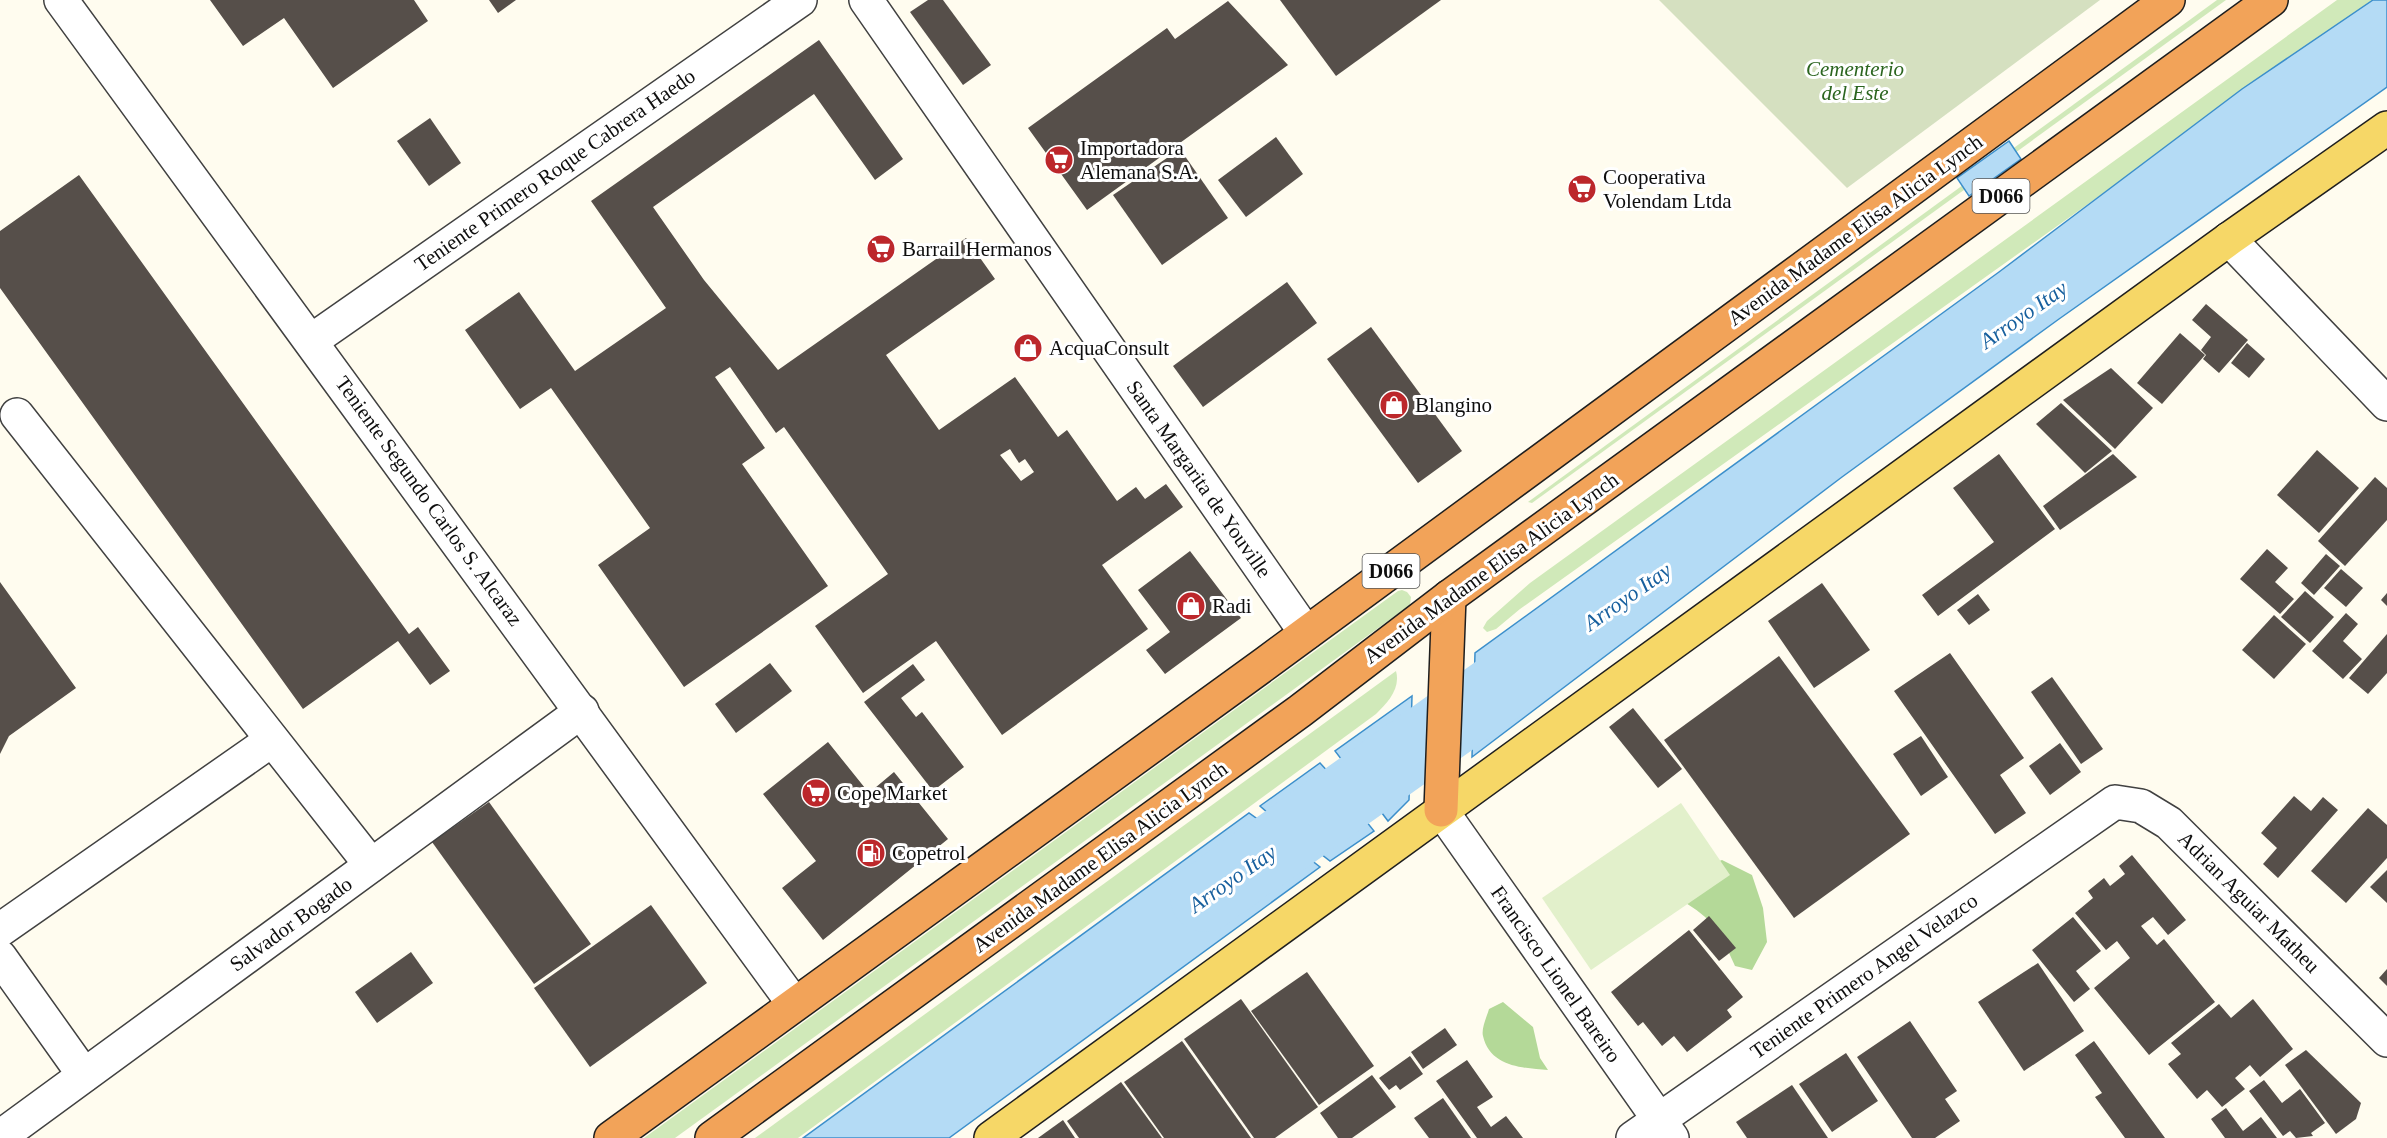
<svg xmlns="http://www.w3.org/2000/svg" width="2387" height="1138" viewBox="0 0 2387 1138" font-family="'Times New Roman',serif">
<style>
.green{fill:#d0e9b9}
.forest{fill:#b4d998}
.cemetery{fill:#d5e0c0}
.pitch{fill:#e2f0cb}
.water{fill:#b4dbf5;stroke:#3c8fcb;stroke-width:1.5}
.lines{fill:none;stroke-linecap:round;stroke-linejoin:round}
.river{stroke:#b4dbf5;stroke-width:70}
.building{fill:#564f4a;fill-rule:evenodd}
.minor-casing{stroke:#414141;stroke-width:36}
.major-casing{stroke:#1f1f1f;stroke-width:36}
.highway-casing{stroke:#1f1f1f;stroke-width:36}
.minor{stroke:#fff;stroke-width:33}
.major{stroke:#f6d767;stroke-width:33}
.highway{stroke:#f2a359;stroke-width:33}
.labels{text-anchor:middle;stroke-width:6;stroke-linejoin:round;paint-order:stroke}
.shield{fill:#fff;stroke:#565656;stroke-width:1.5}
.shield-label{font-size:20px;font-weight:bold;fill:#0e0e0e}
.park-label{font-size:21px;font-style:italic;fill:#2b651f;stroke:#fff}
.poi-label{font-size:21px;fill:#0e0e0e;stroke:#fff;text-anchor:start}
.street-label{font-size:21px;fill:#0e0e0e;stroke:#fff}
.water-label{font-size:22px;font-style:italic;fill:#18609e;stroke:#fff}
</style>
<rect width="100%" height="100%" fill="#fffcef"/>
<g class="green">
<polygon points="2217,0 2226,0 1532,503 1528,502"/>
<polygon points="2337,0 2374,0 1520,609 1496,629 1487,632 1483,628 1487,621 1530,583"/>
<polygon points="1402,590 1407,592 1411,597 1410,605 675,1138 644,1138 1398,591"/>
<path d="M1396,671C1401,689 1387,703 1376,714L798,1138H755Z"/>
</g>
<g class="forest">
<path d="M1722,860L1752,875L1763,908L1767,942L1752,970L1735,966C1718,927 1711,917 1674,896L1693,871Z"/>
<path d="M1503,1002L1533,1027L1540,1058L1548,1070C1523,1068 1490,1067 1483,1036C1481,1029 1487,1016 1489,1009Z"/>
</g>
<polygon class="cemetery" points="1659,0 2100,0 1847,188"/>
<polygon class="pitch" points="1681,803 1730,875 1591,970 1542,898"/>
<g class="water">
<polygon points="2373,0 2387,0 2387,87 2059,319 1842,477 1472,757 1475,653 1999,272 2242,89"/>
<polygon points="2009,141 2021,159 1969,196 1957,178"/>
<polygon points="1412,696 1409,800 1388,821 1345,764 1330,776 1374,831 1330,861 1270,814 1261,821 1320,867 949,1138 803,1138 1249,813 1259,820 1269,814 1260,806 1320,763 1331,775 1345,764 1335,751"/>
</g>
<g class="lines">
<polyline class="river" points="1205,897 1554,649"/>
</g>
<g class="building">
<polygon points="210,0 414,0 428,21 333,88 284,18 243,46"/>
<polygon points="489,0 516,0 498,13"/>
<polygon points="928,0 943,0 991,65 963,85 910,12"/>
<polygon points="1280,0 1441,0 1336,76"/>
<polygon points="1228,1 1288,65 1087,210 1028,128 1167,28 1175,39"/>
<path d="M819,40L903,159L875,180L814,94L653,207L704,280L778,370L966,238L995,279L886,355L939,430L1015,377L1058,437L1067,430L1117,501L1136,487L1145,499L1166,484L1183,507L1102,565L1148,629L1002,735L936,641L863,693L815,626L888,574L784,427L776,433L730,367L715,377L765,448L742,464L828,586L684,687L598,565L650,528L551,388L520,409L465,330L519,292L575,371L666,308L591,201ZM1010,449L1019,463L1025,459L1034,472L1021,481L1000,455Z"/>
<polygon points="430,118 461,163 429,186 397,141"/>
<polygon points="1276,137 1303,174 1246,217 1218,180"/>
<polygon points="1180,149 1228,218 1162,265 1113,195"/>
<polygon points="79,175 409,634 418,627 450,671 430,685 398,641 303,709 0,288 0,231"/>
<polygon points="1287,282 1317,323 1203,407 1173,366"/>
<polygon points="2206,304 2248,340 2219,373 2203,359 2206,355 2201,350 2211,337 2192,320"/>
<polygon points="1371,327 1462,451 1418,483 1327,359"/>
<polygon points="2180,333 2205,355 2162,404 2137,383"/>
<polygon points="2247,343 2265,359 2249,378 2231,363"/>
<polygon points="2111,368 2153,408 2115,449 2063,400"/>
<polygon points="2061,403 2112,451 2085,473 2036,424"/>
<polygon points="2317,450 2359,488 2319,533 2277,495"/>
<polygon points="1999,454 2055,529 1938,616 1922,595 1994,542 1953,488"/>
<polygon points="2113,454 2137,477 2060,530 2043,506"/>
<polygon points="2375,477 2387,488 2387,520 2345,566 2318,541"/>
<polygon points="2267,549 2288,568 2275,582 2294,599 2280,614 2240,579"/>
<polygon points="1190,551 1241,618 1165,674 1146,650 1170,632 1138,590"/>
<polygon points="2326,554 2340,566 2314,595 2301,583"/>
<polygon points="2341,569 2363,588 2346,607 2324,588"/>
<polygon points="0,582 76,688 9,736 0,754"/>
<polygon points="1822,583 1870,650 1814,688 1768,621"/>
<polygon points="2305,591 2334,617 2310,643 2281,617"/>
<polygon points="2387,593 2387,606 2381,600"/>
<polygon points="1978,594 1990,610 1969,625 1957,610"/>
<polygon points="2346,613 2358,624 2343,641 2362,659 2343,679 2312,651"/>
<polygon points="2274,615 2306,644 2274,679 2242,650"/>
<polygon points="2387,634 2387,673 2368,694 2349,678"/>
<polygon points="1950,653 2024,758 2000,775 2026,813 1995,834 1894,691"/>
<polygon points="1779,656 1910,834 1794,918 1664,740"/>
<polygon points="770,663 792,691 736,733 715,704"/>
<polygon points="913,664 925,680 901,698 916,717 922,712 964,767 933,791 864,702"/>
<polygon points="2052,677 2103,749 2081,764 2031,692"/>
<polygon points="1633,708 1682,769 1658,788 1609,727"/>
<polygon points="1921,736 1948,777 1921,796 1893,754"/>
<polygon points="828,742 869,793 894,772 948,839 823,940 782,888 816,861 763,794"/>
<polygon points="2060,743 2081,772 2050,795 2029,766"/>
<polygon points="2294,796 2311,811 2323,797 2338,810 2278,878 2263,864 2277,848 2261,833"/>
<polygon points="489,802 591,944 534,984 432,842"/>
<polygon points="2368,808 2387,825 2387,858 2346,903 2311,871"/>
<polygon points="2132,855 2186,920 2168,935 2153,917 2141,926 2157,945 2164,939 2215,1002 2149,1055 2094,988 2130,958 2117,941 2106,950 2075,913 2093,898 2088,891 2104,878 2110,886 2125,874 2119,866"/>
<polygon points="2387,870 2387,903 2370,887"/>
<polygon points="651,905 707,983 590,1067 534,988"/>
<polygon points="1709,916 1736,948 1719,961 1693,930"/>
<polygon points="2073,917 2101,951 2076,971 2090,989 2074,1002 2032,950"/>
<polygon points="1689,930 1743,997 1727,1010 1732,1017 1687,1052 1674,1036 1662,1046 1643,1022 1638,1026 1611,992"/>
<polygon points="411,952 433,983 377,1023 355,992"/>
<polygon points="2038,963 2084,1031 2024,1071 1978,1002"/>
<polygon points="2387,969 2387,986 2379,978"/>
<polygon points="1307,972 1374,1066 1319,1105 1251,1011"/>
<polygon points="1241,999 1318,1107 1275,1138 1254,1138 1184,1039"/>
<polygon points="2253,999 2293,1049 2260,1077 2250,1065 2235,1078 2245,1089 2222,1107 2207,1090 2197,1099 2168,1064 2181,1054 2171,1043 2219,1004 2231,1018"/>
<polygon points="1910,1021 1957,1091 1945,1099 1960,1121 1935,1138 1912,1138 1857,1057"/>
<polygon points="1445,1028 1457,1045 1423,1069 1411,1052"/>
<polygon points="1182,1041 1251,1138 1164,1138 1124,1082"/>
<polygon points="2094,1041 2165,1138 2125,1138 2095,1097 2102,1093 2075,1055"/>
<polygon points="2306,1050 2361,1103 2356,1119 2336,1134 2285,1065"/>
<polygon points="1846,1053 1878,1101 1832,1132 1799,1084"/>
<polygon points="1410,1056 1423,1074 1400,1090 1396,1085 1389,1090 1379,1078"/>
<polygon points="1467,1060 1493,1097 1477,1107 1491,1127 1506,1116 1523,1138 1477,1138 1436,1081"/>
<polygon points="1372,1075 1396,1107 1352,1138 1338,1138 1320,1113"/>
<polygon points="2264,1080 2282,1103 2300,1089 2325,1123 2311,1133 2313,1136 2296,1138 2290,1131 2283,1136 2249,1091"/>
<polygon points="1121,1082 1162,1138 1079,1138 1067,1121"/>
<polygon points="1792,1085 1828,1138 1747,1138 1736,1122"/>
<polygon points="1443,1098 1471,1138 1429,1138 1414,1118"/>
<polygon points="2226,1108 2243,1131 2261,1117 2277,1138 2225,1138 2211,1119"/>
<polygon points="1063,1120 1075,1138 1038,1138"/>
</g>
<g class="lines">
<g class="minor-casing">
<g id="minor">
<polyline points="61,0 794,1004"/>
<polyline points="866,0 1306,633"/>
<polyline points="2229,239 2387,404"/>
<polyline points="311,341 800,0"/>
<polyline points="17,415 371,865"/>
<polyline points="1441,810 1672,1138"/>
<polyline points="0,930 272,740"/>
<polyline points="0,957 84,1075"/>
<polyline points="0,1137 582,711"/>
<polyline points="1633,1138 2115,802 2141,806 2169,823 2387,1040"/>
</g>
</g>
<g class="major-casing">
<polyline id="major" points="991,1138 2229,239 2387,128"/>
</g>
<g class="highway-casing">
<g id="highway">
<polyline points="1441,810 1449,597"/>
<polyline points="611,1138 1266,663 2168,0"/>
<polyline points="712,1138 1300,711 1449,597 2271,0"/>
</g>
</g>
<use href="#minor" class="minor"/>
<use href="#major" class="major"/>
<use href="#highway" class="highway"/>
</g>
<defs>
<g id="supermarket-disc" transform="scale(1.5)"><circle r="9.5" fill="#bc272b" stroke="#fff"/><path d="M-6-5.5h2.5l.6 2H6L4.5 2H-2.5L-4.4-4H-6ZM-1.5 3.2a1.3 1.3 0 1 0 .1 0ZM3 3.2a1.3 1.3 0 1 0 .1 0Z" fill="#fff"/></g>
<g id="shop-disc" transform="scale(1.5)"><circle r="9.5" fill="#bc272b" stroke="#fff"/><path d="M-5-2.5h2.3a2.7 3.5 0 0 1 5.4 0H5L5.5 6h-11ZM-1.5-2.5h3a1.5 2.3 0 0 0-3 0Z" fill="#fff"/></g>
<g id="fuel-disc" transform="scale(1.5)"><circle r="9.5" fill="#bc272b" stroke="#fff"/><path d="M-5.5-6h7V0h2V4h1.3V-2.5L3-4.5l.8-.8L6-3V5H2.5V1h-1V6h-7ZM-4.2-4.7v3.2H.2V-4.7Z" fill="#fff"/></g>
</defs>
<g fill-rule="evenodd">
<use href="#supermarket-disc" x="1059" y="160"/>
<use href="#supermarket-disc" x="1582" y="189"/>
<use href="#supermarket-disc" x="881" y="249"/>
<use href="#shop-disc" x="1028" y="348"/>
<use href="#shop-disc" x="1394" y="405"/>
<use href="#shop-disc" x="1191" y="606"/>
<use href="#supermarket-disc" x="816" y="793"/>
<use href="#fuel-disc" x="871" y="853"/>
</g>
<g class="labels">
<g class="shield">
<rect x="1972.5" y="179" width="57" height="34" rx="4.5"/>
<rect x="1362.5" y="554" width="57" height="34" rx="4.5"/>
</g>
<g class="shield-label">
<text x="2001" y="203">D066</text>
<text x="1391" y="578">D066</text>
</g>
<g class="park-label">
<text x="1855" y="76">Cementerio<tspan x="1855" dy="24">del Este</tspan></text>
</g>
<g class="poi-label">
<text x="1080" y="155">Importadora<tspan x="1080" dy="24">Alemana S.A.</tspan></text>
<text x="1603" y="184">Cooperativa<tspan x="1603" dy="24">Volendam Ltda</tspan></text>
<text x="902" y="256">Barrail Hermanos</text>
<text x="1049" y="355">AcquaConsult</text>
<text x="1415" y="412">Blangino</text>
<text x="1212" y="613">Radi</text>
<text x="837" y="800">Cope Market</text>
<text x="892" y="860">Copetrol</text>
</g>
<g class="street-label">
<text transform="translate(555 170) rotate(-35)" y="7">Teniente Primero Roque Cabrera Haedo</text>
<text transform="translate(1855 230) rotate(-36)" y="7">Avenida Madame Elisa Alicia Lynch</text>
<text transform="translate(1199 479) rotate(55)" y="7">Santa Margarita de Youville</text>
<text transform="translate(429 501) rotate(54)" y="7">Teniente Segundo Carlos S. Alcaraz</text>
<text transform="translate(1491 568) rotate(-36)" y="7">Avenida Madame Elisa Alicia Lynch</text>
<text transform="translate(1100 857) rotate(-36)" y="7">Avenida Madame Elisa Alicia Lynch</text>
<text transform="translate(2249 902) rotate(45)" y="7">Adrian Aguiar Matheu</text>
<text transform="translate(291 924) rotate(-36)" y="7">Salvador Bogado</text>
<text transform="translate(1556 974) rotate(55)" y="7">Francisco Lionel Bareiro</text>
<text transform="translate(1864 976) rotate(-35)" y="7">Teniente Primero Angel Velazco</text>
</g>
<g class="water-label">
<text transform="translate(2023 314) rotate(-35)" y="8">Arroyo Itay</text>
<text transform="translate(1627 596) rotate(-35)" y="8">Arroyo Itay</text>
<text transform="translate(1232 878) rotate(-35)" y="8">Arroyo Itay</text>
</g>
</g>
</svg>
